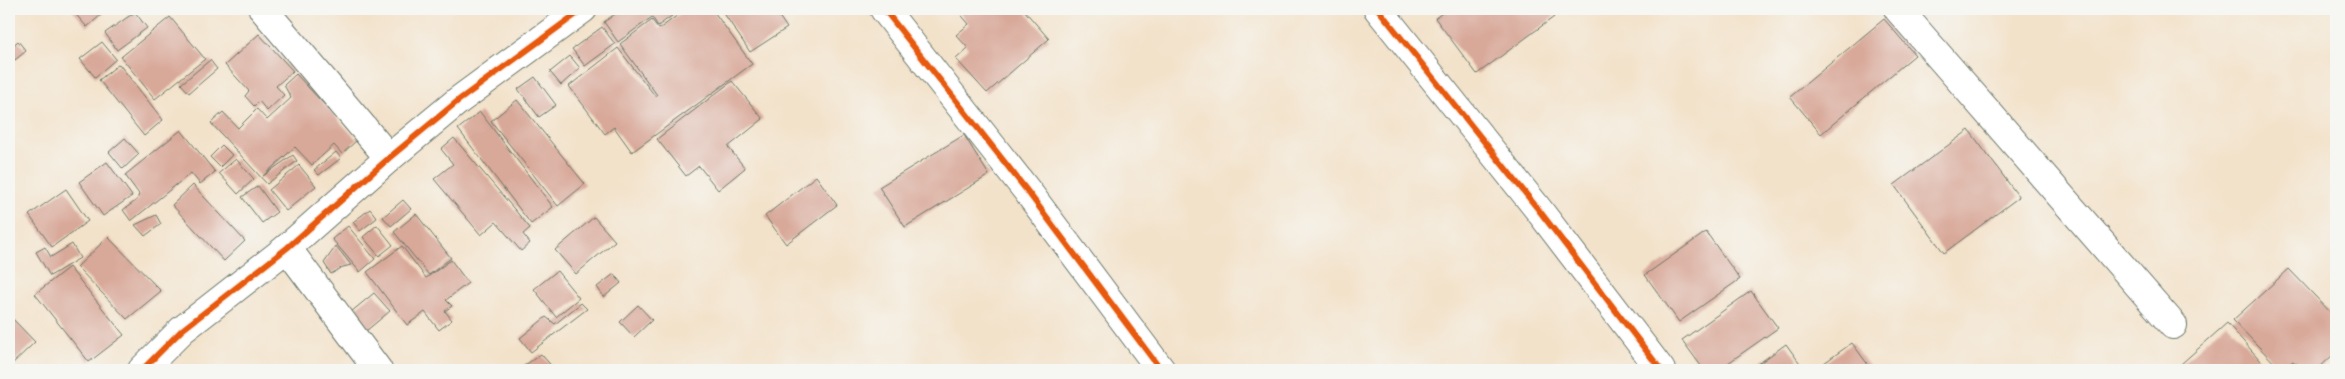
<svg xmlns="http://www.w3.org/2000/svg" width="2345" height="379" viewBox="0 0 2345 379" font-family="Sriracha,sans-serif">
<style>
.building{fill:#d8a899}
.lines{fill:none;stroke-linecap:round;stroke-linejoin:round}
.minor-casing{stroke:#697768;stroke-width:30}
.tertiary-casing{stroke:#697768;stroke-width:30}
.minor{stroke:#fff;stroke-width:28}
.tertiary{stroke:#fff;stroke-width:28}
.cycleway-casing{stroke:#f6f6f2;stroke-width:9}
.cycleway{stroke:#e8590c;stroke-width:6}
</style>
<rect width="100%" height="100%" fill="#f6f6f2"/>
<filter id="ink" filterUnits="userSpaceOnUse"><feTurbulence type="fractalNoise" baseFrequency=".02" numOctaves="2"/><feDisplacementMap in="SourceGraphic" scale="10" xChannelSelector="R" yChannelSelector="G"/><feConvolveMatrix kernelMatrix="1 2 1 2 8 2 1 2 1" color-interpolation-filters="sRGB"/></filter>
<filter id="wash" filterUnits="userSpaceOnUse"><feTurbulence type="fractalNoise" baseFrequency=".0096" numOctaves="4" result="noise"/><feDisplacementMap in="SourceGraphic" scale="20" xChannelSelector="R" yChannelSelector="G"/><feGaussianBlur stdDeviation="1.12" result="paint"/><feColorMatrix in="noise" values="0 0 0 0 0 0 0 0 0 0 0 0 0 0 0 0 0 1.4 0 .05"/><feComposite in="paint" operator="in"/></filter>
<g filter="url(#wash)">
<rect width="100%" height="100%" fill="#f3e2ca"/>
<g id="blocks">
<g class="building">
<polygon points="71,9 108,9 87,27"/>
<polygon points="622,9 669,9 673,15 658,26 652,17 618,42 604,22"/>
<polygon points="686,9 712,9 752,64 632,152 614,127 605,134 569,86 618,48 655,96 657,95 620,44 652,20 659,29"/>
<polygon points="721,9 774,9 787,28 750,52"/>
<polygon points="956,9 1023,9 1049,39 987,93 956,59 968,48 956,35 969,24"/>
<polygon points="1448,9 1548,9 1554,17 1477,74 1435,18"/>
<polygon points="135,12 147,28 117,50 105,33"/>
<polygon points="170,17 205,59 155,99 121,57"/>
<polygon points="1884,19 1915,55 1821,134 1790,97"/>
<polygon points="602,27 615,44 585,66 572,49"/>
<polygon points="259,34 293,71 276,86 284,95 267,111 259,101 254,106 245,96 249,91 225,65"/>
<polygon points="18,41 26,51 15,60 9,52 9,49"/>
<polygon points="102,42 116,59 95,77 80,59"/>
<polygon points="570,56 580,68 561,85 550,72"/>
<polygon points="210,60 217,69 189,93 181,84"/>
<polygon points="119,64 163,120 144,136 99,80"/>
<polygon points="296,74 357,140 342,154 334,145 312,165 295,147 263,176 293,155 297,161 267,184 211,123 223,112 238,128 257,109 267,120 291,98 284,85"/>
<polygon points="535,77 556,105 539,117 518,89"/>
<polygon points="732,81 763,119 728,147 745,168 718,190 699,166 686,176 657,139"/>
<polygon points="517,100 585,184 558,206 491,121"/>
<polygon points="480,112 553,207 531,224 458,129"/>
<polygon points="181,130 215,172 200,184 191,173 131,221 123,210 137,200 139,194 125,175"/>
<polygon points="1969,130 2019,197 1944,253 1894,185"/>
<polygon points="964,135 989,175 905,227 879,187"/>
<polygon points="125,138 139,154 123,169 109,152"/>
<polygon points="454,138 530,228 523,234 530,243 521,251 496,222 481,235 434,179 453,164 441,149"/>
<polygon points="222,145 232,155 220,167 210,157"/>
<polygon points="336,152 341,158 319,175 314,170"/>
<polygon points="236,159 254,179 238,194 219,173"/>
<polygon points="107,162 132,196 103,216 79,182"/>
<polygon points="299,165 316,186 286,211 269,190"/>
<polygon points="816,176 837,205 786,244 765,216"/>
<polygon points="193,185 245,241 224,261 172,205"/>
<polygon points="258,186 277,212 262,223 242,197"/>
<polygon points="66,189 88,221 52,247 29,215"/>
<polygon points="403,200 411,209 391,226 383,217"/>
<polygon points="370,209 377,218 360,231 353,222"/>
<polygon points="416,214 451,258 429,275 394,232"/>
<polygon points="156,215 161,224 145,236 135,225"/>
<polygon points="594,217 615,241 576,274 555,250"/>
<polygon points="377,225 393,245 379,256 363,237"/>
<polygon points="348,226 375,259 360,272 332,239"/>
<polygon points="1706,232 1740,279 1679,322 1645,275"/>
<polygon points="108,237 161,291 127,319 77,267"/>
<polygon points="72,244 80,258 50,276 36,252 45,247 51,257"/>
<polygon points="336,246 351,265 343,267 331,274 324,263"/>
<polygon points="402,246 426,278 451,260 468,283 446,300 452,306 445,311 452,320 439,330 425,312 407,325 367,272"/>
<polygon points="69,267 124,335 89,362 35,294"/>
<polygon points="2289,269 2336,318 2336,352 2317,370 2302,370 2293,361 2281,370 2233,320"/>
<polygon points="557,271 579,298 556,317 534,289"/>
<polygon points="614,274 621,283 604,297 597,287"/>
<polygon points="1751,291 1778,328 1718,370 1704,370 1682,340"/>
<polygon points="374,293 390,311 366,331 351,312"/>
<polygon points="581,303 587,309 531,352 520,338 546,317 555,324"/>
<polygon points="638,305 652,320 634,337 620,322"/>
<polygon points="9,315 35,342 9,367"/>
<polygon points="2227,323 2269,370 2186,370 2181,364"/>
<polygon points="1852,343 1872,370 1819,370 1817,368"/>
<polygon points="1786,344 1804,369 1750,370"/>
<polygon points="541,354 555,370 518,370"/>
</g>
</g>
</g>
<g filter="url(#ink)">
<use href="#blocks" fill-opacity="0" stroke="#697768" stroke-width="1"/>
<g class="lines">
<g class="minor-casing">
<g id="minor">
<polyline points="263,9 389,158"/>
<polyline points="884,9 1028,192 1161,370"/>
<polyline points="1898,9 2173,325"/>
<polyline points="287,248 378,370"/>
</g>
</g>
<g class="tertiary-casing">
<g id="tertiary">
<polyline points="1378,9 1538,209 1661,370"/>
<polyline points="142,370 182,330 287,248 389,158 459,100 583,9"/>
</g>
</g>
<use href="#minor" class="minor"/>
<use href="#tertiary" class="tertiary"/>
<g class="cycleway-casing">
<g id="cycleway">
<polyline points="884,9 1028,192 1161,370"/>
<polyline points="1378,9 1538,209 1661,370"/>
<polyline points="142,370 182,330 287,248 389,158 459,100 583,9"/>
</g>
</g>
<use href="#cycleway" class="cycleway"/>
</g>
</g>
<rect width="2345" height="379" fill="none" stroke="#f6f6f2" stroke-width="30"/>
</svg>
